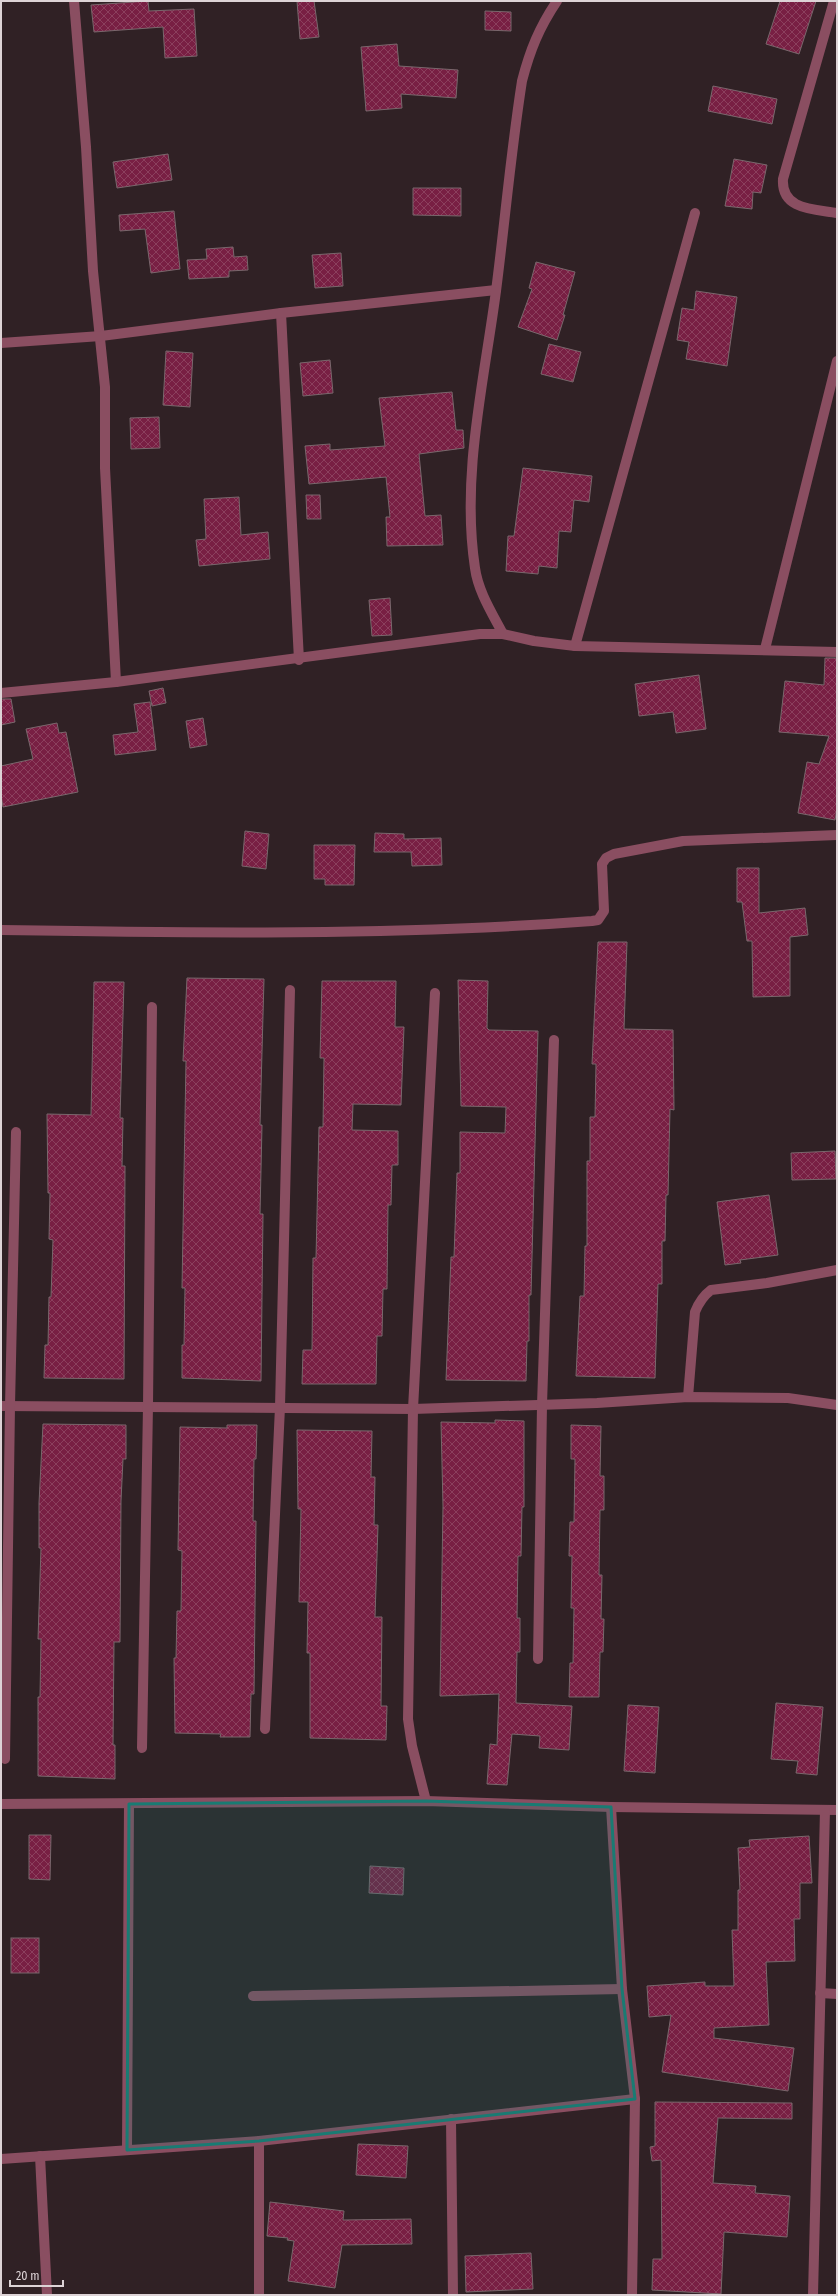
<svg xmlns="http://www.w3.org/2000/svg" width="838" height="2296" viewBox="0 0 838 2296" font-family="'Fira Sans Condensed',sans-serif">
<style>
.building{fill:url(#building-cross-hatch);stroke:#79676c}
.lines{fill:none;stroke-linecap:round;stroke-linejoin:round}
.minor{stroke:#8a4e61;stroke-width:10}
.marked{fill:#197b73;fill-opacity:0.2;stroke:#197b73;stroke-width:3;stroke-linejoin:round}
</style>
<defs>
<pattern id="building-cross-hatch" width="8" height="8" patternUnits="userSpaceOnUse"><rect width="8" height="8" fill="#781f43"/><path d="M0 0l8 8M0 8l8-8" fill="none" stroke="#8b3f5d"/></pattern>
</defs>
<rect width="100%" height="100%" fill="#302125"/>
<g class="building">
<polygon points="148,1 149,11 194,9 197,56 165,58 163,27 94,32 91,5"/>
<polygon points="297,1 314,1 319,37 300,39"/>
<polygon points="780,1 816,1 799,54 766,44"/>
<polygon points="485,11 511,12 511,31 485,30"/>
<polygon points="397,44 399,66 458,70 456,98 401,94 402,108 366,111 361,47"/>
<polygon points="713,86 777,99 772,124 708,111"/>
<polygon points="168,154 172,180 117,188 113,162"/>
<polygon points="734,159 767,165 761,193 753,192 752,209 725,206"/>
<polygon points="413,188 461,188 461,216 413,215"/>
<polygon points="174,211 180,269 151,273 145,229 120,231 119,215"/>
<polygon points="233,247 234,257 247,256 248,270 229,271 229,277 189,279 187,260 207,259 206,249"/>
<polygon points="341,253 343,286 315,288 312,255"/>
<polygon points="536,262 575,272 563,315 565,315 557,340 518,327 532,289 529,288"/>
<polygon points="696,291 737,297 727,366 686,359 689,342 677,340 682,308 694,310"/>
<polygon points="549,344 581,352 573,382 541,374"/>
<polygon points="166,351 193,353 190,407 163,405"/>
<polygon points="330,360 333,393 303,396 300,363"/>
<polygon points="452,392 456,430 463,430 464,448 419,454 425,516 441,515 443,545 387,546 386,517 390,517 386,477 309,484 305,446 330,444 330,450 385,446 379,398"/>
<polygon points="159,417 160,448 131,449 130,418"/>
<polygon points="523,468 592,476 589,502 574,500 571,532 559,531 557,568 539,566 538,574 506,571 508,536 514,536"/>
<polygon points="306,495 320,495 321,519 307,519"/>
<polygon points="239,497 241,535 268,532 270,559 199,566 196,540 206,539 204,499"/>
<polygon points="390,598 392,635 372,636 369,600"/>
<polygon points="825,658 837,658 837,808 835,820 798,813 807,762 819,764 829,736 779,732 785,681 824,685"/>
<polygon points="699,675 706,729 676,733 673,712 639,716 635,684"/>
<polygon points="163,688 166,703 152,706 149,691"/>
<polygon points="1,699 11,699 15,722 1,725"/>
<polygon points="150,702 156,750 115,755 113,735 138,732 134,704"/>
<polygon points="203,718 207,745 190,748 186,721"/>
<polygon points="57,723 59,733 66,732 78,792 3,807 1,795 1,766 33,759 26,729"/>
<polygon points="245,831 269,834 266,869 242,866"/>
<polygon points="375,833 404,834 404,839 441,838 442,865 412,866 411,852 374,852"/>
<polygon points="314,845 355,845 354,885 325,885 325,879 314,879"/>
<polygon points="737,868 759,868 759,913 805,908 808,935 790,937 790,996 753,997 752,941 747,941 742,902 737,902"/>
<polygon points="598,942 627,942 624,1029 673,1030 674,1110 670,1109 668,1195 666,1195 665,1241 662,1241 662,1284 658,1284 655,1378 576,1376 580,1296 584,1296 585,1246 587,1246 587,1161 590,1161 590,1117 595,1117 596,1064 592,1064"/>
<polygon points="187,978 264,979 260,1125 262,1125 260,1214 263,1214 261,1381 182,1378 182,1345 184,1345 185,1288 182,1288 186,1061 183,1061"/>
<polygon points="458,980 488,981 487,1028 489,1030 538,1031 531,1295 529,1295 529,1341 527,1341 526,1381 446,1380 451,1257 454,1257 457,1173 460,1173 460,1132 505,1133 506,1107 461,1106"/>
<polygon points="322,981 396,981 395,1027 404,1027 401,1105 353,1104 352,1130 398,1131 398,1165 392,1165 391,1205 388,1205 387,1289 383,1289 382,1336 377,1336 376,1384 302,1384 303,1350 312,1350 313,1258 316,1258 319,1127 323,1127 324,1058 320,1058"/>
<polygon points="94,982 124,982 120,1118 123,1118 122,1166 125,1166 124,1379 44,1378 45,1345 48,1345 49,1297 51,1297 53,1240 49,1239 50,1193 48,1193 47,1114 91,1115"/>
<polygon points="835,1151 836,1179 792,1180 791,1153"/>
<polygon points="769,1195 778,1255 740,1260 741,1263 725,1265 717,1202"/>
<polygon points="495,1420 524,1421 524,1507 522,1507 521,1556 518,1556 517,1618 520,1618 520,1652 517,1652 516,1703 572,1706 569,1750 539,1748 540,1736 512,1734 507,1785 487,1784 490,1744 497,1745 499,1694 440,1696 443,1506 441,1422 495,1423"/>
<polygon points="43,1424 126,1425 126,1459 123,1459 121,1501 120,1642 114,1642 113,1745 115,1745 115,1779 38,1776 38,1697 40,1697 41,1639 38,1639 41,1548 39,1548 39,1503"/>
<polygon points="227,1425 257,1425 256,1459 254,1459 253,1521 256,1521 254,1694 251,1694 250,1737 220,1737 221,1734 175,1733 174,1658 176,1658 177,1611 181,1611 182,1551 178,1550 180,1427 227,1428"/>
<polygon points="571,1425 601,1426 600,1476 604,1476 604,1510 600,1510 599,1575 602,1575 601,1619 604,1619 603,1652 600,1652 599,1697 569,1697 570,1663 573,1663 574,1608 571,1608 572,1556 569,1556 570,1522 574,1522 575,1459 571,1459"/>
<polygon points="297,1430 372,1431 371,1477 375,1477 374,1525 378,1525 375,1617 382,1617 381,1706 387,1706 386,1740 310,1738 310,1653 307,1653 308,1602 299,1602 301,1509 298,1509"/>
<polygon points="776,1703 823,1707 817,1775 796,1773 798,1761 771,1759"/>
<polygon points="628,1705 659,1707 655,1773 624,1771"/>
<polygon points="29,1835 51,1835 50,1880 29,1879"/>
<polygon points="809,1836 812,1883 800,1883 800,1919 794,1919 795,1961 766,1962 769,2025 714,2028 714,2038 794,2048 788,2091 662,2072 671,2015 649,2017 647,1986 705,1982 705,1986 734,1986 732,1930 738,1930 738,1890 740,1890 738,1848 750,1847 749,1840"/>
<polygon points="370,1866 404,1868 403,1895 369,1893"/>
<rect x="11" y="1938" width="28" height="35"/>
<polygon points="655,2102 792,2103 792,2119 718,2118 713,2183 756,2186 755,2193 790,2196 787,2237 724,2232 721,2294 652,2290 653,2259 662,2259 661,2160 652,2161 650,2147 655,2146"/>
<polygon points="358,2144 408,2146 406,2178 356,2175"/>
<polygon points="270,2202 344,2211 343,2220 411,2219 412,2244 342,2245 335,2288 288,2281 294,2241 287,2240 288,2238 267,2236"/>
<polygon points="531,2253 533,2289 466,2292 465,2256"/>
</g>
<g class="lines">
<g class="minor">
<polyline points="74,1 86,147 93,271 105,387 105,468 116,682"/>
<path d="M834,1L783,179C781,210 814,209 837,213"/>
<polyline points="281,313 299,660"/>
<polyline points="1,343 101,336 281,313 496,290"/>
<path d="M503,634C492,613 478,591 475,568C461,476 484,382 496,291C505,221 511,151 522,81C530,50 539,28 557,1"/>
<polyline points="575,646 695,213"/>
<polyline points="765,649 837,361"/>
<polyline points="1,693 116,682 480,634 503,634 534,641 575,646 837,652"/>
<path d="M1,930C198,933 395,936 592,921L598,920L604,911L602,864L606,858L614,854L683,841L837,835"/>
<path d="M688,1397L695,1312C699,1302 703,1296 711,1290L767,1283L837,1270"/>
<polyline points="1,1406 413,1409 597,1403 688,1397 788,1398 837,1405"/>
<polyline points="538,1659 542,1405 554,1040"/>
<polyline points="265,1729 280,1407 290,990"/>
<polyline points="142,1748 148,1406 152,1007"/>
<polyline points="5,1759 10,1406 16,1132"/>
<polyline points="426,1801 412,1746 408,1719 413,1409 435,993"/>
<polyline points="1,1804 426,1801 611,1807 837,1810"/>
<polyline points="611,1807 622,1989 635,2099 632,2295"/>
<polyline points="820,1993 837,1994"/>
<polyline points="253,1996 622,1989"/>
<polyline points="451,2119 453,2295"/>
<polyline points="127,2150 129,1804"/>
<polyline points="40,2156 47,2295"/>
<polyline points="1,2159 259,2141 635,2099"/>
<polyline points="259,2295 259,2141"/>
<polyline points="813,2295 825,1810"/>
</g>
</g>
<path class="marked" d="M426,1801L611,1807L622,1989L635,2099L259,2141L127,2150L129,1804Z"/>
<rect width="838" height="2296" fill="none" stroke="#ddd3d6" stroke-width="4"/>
<path d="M10 2280v6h53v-6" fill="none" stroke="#ddd3d6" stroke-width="2"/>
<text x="16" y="2280" font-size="12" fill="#ddd3d6" stroke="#302125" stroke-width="3" paint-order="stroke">20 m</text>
</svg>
